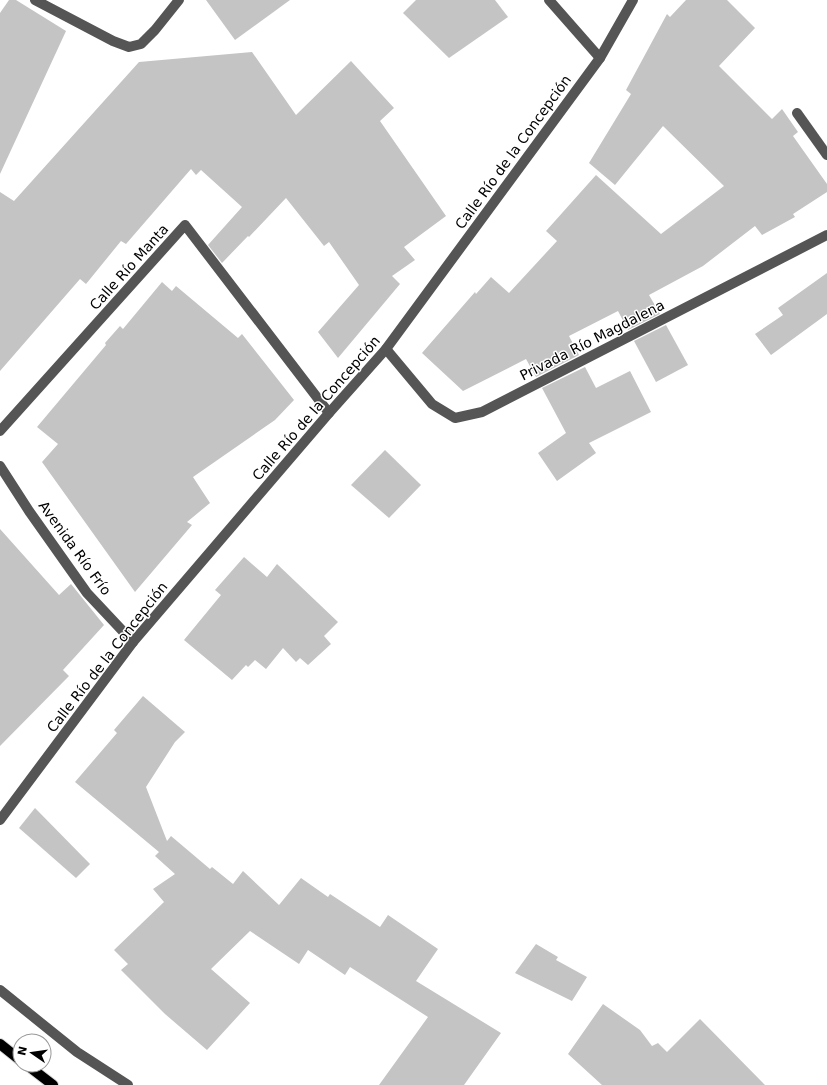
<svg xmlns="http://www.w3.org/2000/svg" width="827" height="1085" viewBox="0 0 827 1085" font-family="'DejaVu Sans',sans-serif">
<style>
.building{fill:#c4c4c4}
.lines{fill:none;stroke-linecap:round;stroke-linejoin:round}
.major-casing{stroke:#dbdbdb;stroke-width:12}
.minor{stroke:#555;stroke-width:10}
.major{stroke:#000;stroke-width:10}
.labels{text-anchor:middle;stroke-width:3;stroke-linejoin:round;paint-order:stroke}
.street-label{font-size:14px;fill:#000;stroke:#fff}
</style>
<rect width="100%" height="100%" fill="#fff"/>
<g class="building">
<polygon points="9,0 16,0 66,31 0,174 0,13"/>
<polygon points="206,0 290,0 235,40"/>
<polygon points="416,0 495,0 508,17 449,58 403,13"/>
<polygon points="686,0 727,0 755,28 719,66 772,119 782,109 798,132 793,136 827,184 827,192 793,214 795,217 762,235 755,226 703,266 649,295 660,314 628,330 618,311 569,336 579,355 536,377 526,359 463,391 422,353 475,292 476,294 491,277 509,293 557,241 546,231 596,175 661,234 724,186 663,126 615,185 589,163 631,94 626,90 667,14 670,17"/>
<polygon points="252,52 296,115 351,61 394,108 380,121 446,216 404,247 415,260 392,276 400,284 338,358 318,332 359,285 329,242 324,246 286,198 249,237 248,236 222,263 208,245 242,207 201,170 196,175 191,169 126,244 121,241 86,284 80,279 0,371 0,192 14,201 139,62"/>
<polygon points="827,273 827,314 771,355 755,334 783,315 778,308"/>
<polygon points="162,282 172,291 176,286 238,338 242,334 294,400 275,420 193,477 210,503 187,522 192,525 135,592 42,462 58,444 37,427 106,345 105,343 120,326 123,329"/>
<polygon points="666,325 688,365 656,382 634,341"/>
<polygon points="585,367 596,388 630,371 651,412 589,443 596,453 557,481 538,453 566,433 542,388"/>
<polygon points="385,450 421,485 389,518 351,485"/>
<polygon points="0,529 59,595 71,584 104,625 63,670 69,676 0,746"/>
<polygon points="244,557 267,577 277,564 338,622 324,636 331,644 308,665 300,658 296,662 283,648 266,669 255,660 248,667 246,665 232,680 184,640 221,595 215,590"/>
<polygon points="143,696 185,732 175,742 146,787 167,841 171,836 210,869 212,867 233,884 243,871 279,905 301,878 328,897 330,894 380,927 388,915 438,949 416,981 501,1033 464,1085 379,1085 428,1017 350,967 345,975 308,950 299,964 250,931 211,969 250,1003 207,1050 165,1014 121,970 128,964 114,950 164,902 153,889 175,874 155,856 159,852 75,782 117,733 114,730"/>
<polygon points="35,808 90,864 76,878 19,828"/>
<polygon points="536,944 558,957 556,960 587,977 572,1001 515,973"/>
<polygon points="603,1004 640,1030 652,1046 658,1043 667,1052 700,1019 765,1085 602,1085 568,1054"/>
</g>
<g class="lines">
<g class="major-casing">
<g id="major">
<polyline points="0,1044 20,1060"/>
<polyline points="27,1065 53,1085"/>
</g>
</g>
<g class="minor">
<polyline points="35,0 113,41 129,47 141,44 155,30 179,0"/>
<polyline points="549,0 600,58"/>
<polyline points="797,113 827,155"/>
<polyline points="386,349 432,404 455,418 482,412 827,235"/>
<polyline points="0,431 185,225 329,413"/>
<polyline points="0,466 29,511 87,593 133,642"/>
<polyline points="0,820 133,642 329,413 386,349 600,58 633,0"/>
<polyline points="0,990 77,1052 128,1085"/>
</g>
<use href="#major" class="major"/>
</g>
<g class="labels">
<g class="street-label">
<text transform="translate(513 152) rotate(-54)" y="5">Calle Río de la Concepción</text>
<text transform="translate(129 267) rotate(-48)" y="5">Calle Río Manta</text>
<text transform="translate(592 340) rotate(-27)" y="5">Privada Río Magdalena</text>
<text transform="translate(316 408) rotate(-49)" y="5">Calle Río de la Concepción</text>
<text transform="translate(75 548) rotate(54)" y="5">Avenida Río Frío</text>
<text transform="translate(107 657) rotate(-52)" y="5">Calle Río de la Concepción</text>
</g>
</g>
<g transform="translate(32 1053) rotate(283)"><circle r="19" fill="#ffffff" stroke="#999999"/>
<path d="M0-3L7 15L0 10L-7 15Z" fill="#000000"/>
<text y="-6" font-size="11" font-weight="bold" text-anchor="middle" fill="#000000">N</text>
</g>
</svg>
